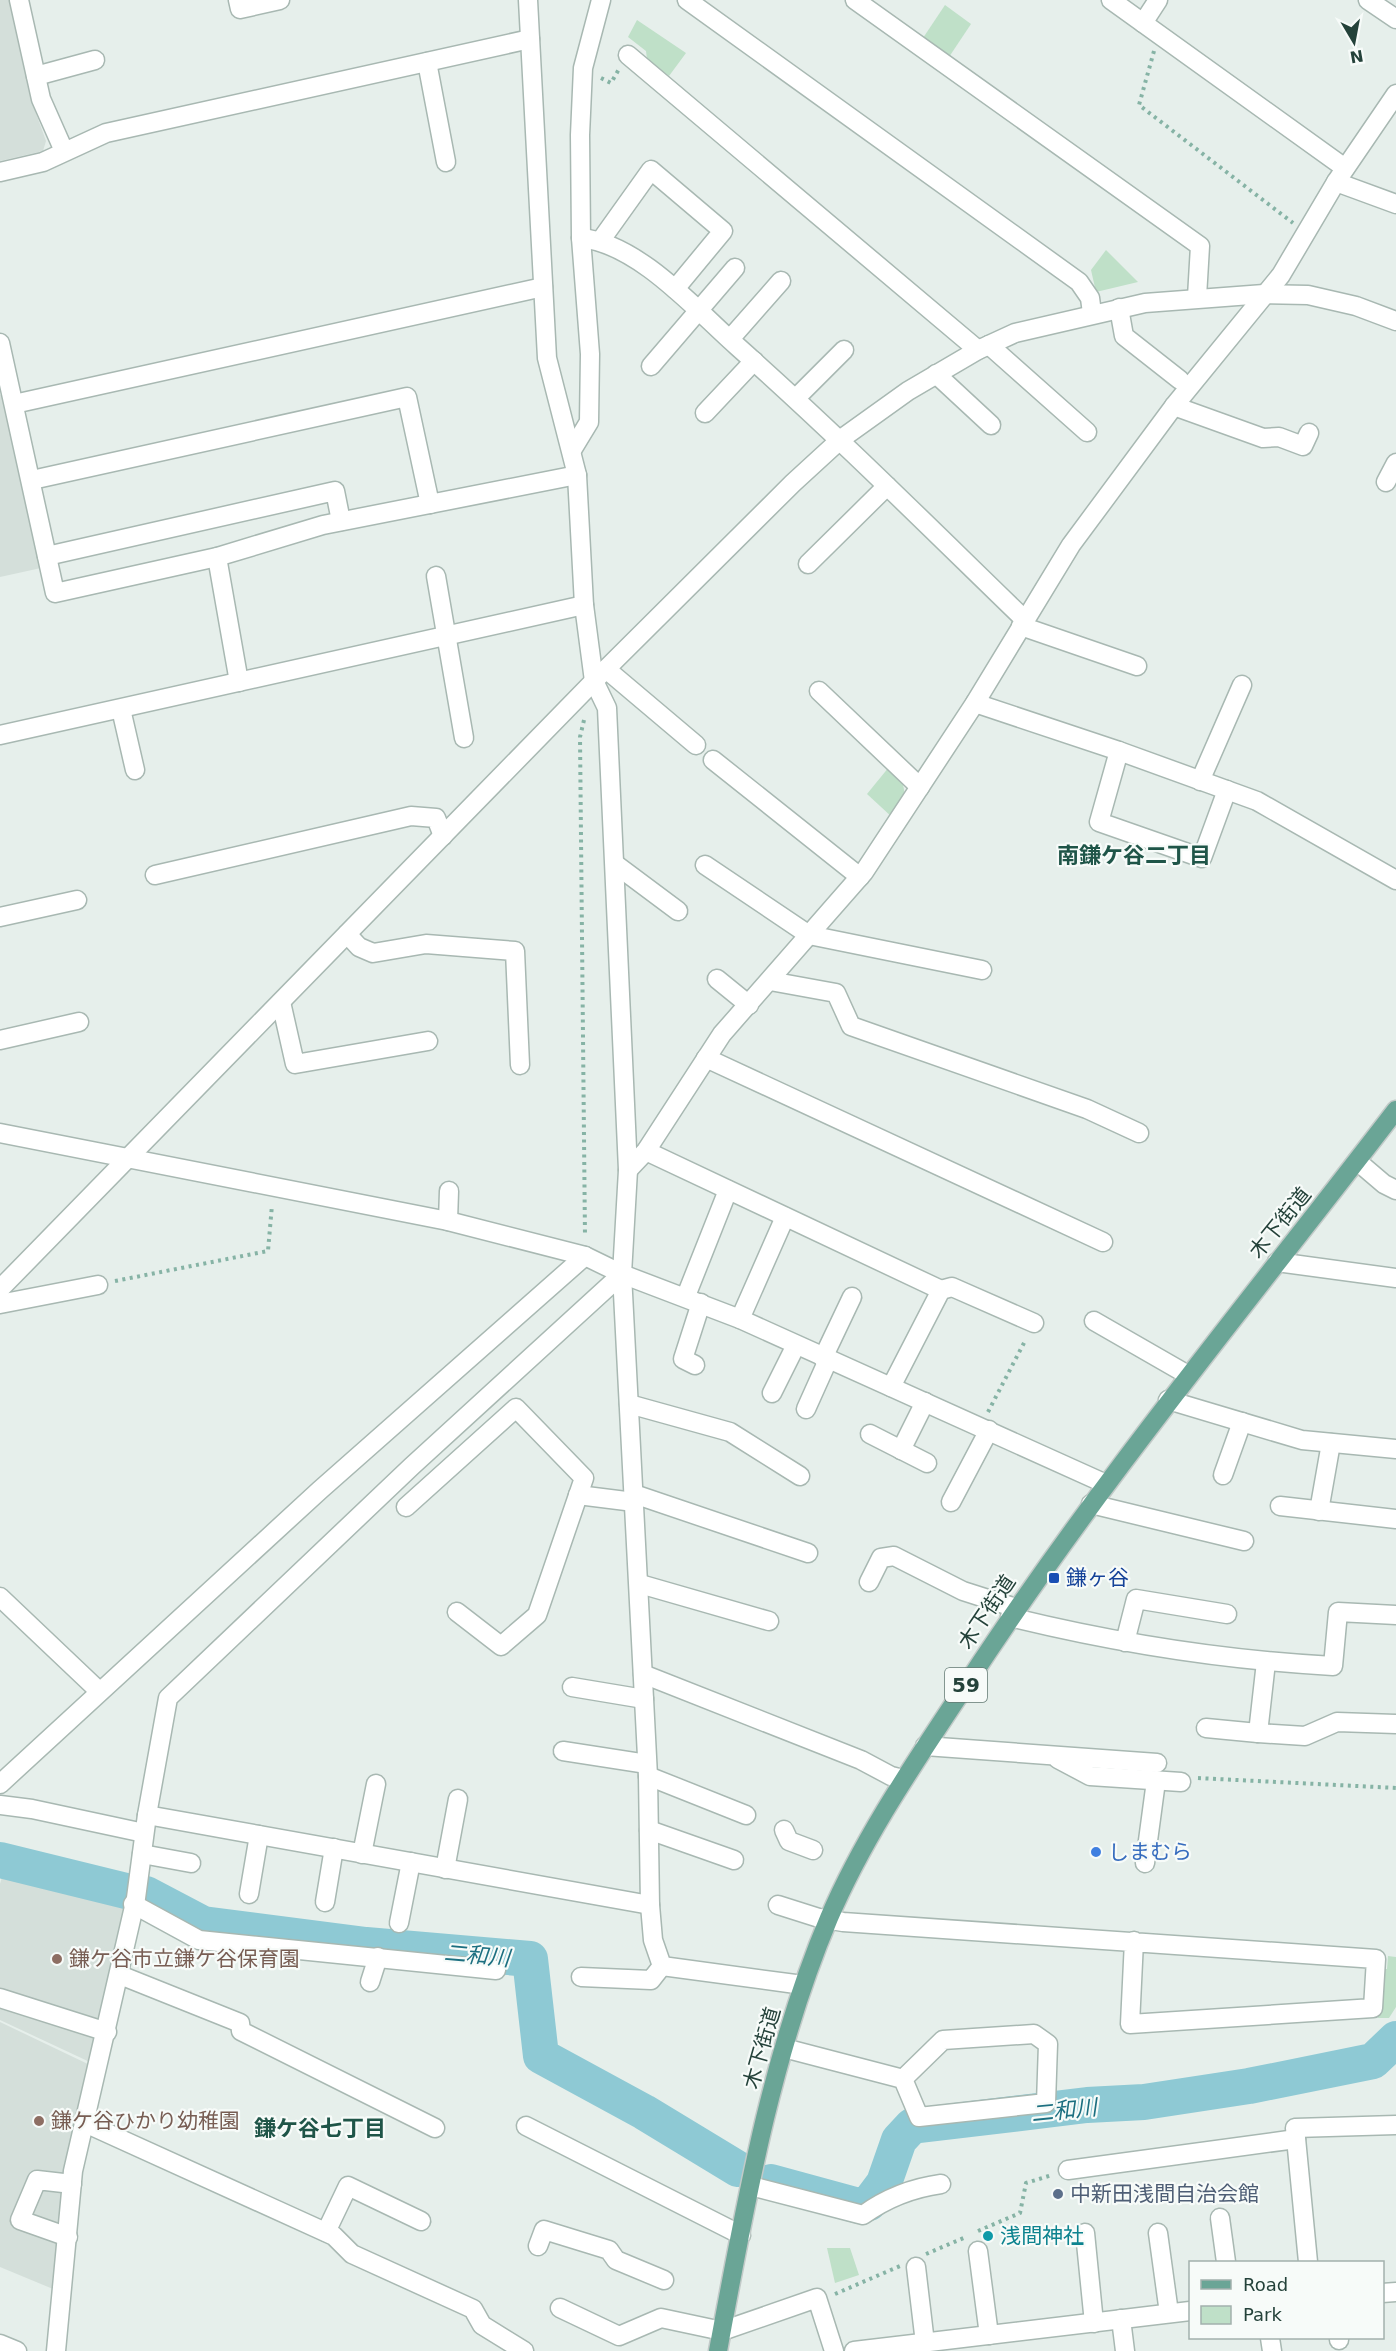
<svg xmlns="http://www.w3.org/2000/svg" width="1396" height="2351" viewBox="0 0 1396 2351" font-family="'DejaVu Sans','Noto Sans JP',sans-serif">
<style>
.built{fill:#d4dfda}
.green{fill:#bfe0c8}
.lines{fill:none;stroke-linecap:round;stroke-linejoin:round}
.river{stroke:#8ec9d4;stroke-width:36}
.minor-casing{stroke:#a8b8b2;stroke-width:21}
.major-casing{stroke:#c2cac8;stroke-width:21}
.path{stroke:#86b3a5;stroke-width:4;stroke-dasharray:3 4.5;stroke-linecap:butt}
.minor{stroke:#fff;stroke-width:18}
.major{stroke:#6aa596;stroke-width:18}
.transit-dot{fill:#1a4fb4;stroke:#f7fbf9;stroke-width:2}
.shop-dot{fill:#3f7fe0;stroke:#f7fbf9;stroke-width:2}
.education-dot{fill:#8d6e63;stroke:#f7fbf9;stroke-width:2}
.service-dot{fill:#5c6f8a;stroke:#f7fbf9;stroke-width:2}
.culture-dot{fill:#0f9aa8;stroke:#f7fbf9;stroke-width:2}
.labels{text-anchor:middle;stroke-width:4.5;stroke-linejoin:round;paint-order:stroke}
.shield{fill:#f7fbf9;stroke:#637a73;stroke-width:1.5}
.shield-label{font-size:20px;font-weight:bold;fill:#24423a}
.street-label{font-size:21px;fill:#24423a;stroke:#f7fbf9}
.transit-label{font-size:21px;fill:#164399;stroke:#f7fbf9;text-anchor:start}
.shop-label{font-size:21px;fill:#366cbe;stroke:#f7fbf9;text-anchor:start}
.education-label{font-size:21px;fill:#785e54;stroke:#f7fbf9;text-anchor:start}
.service-label{font-size:21px;fill:#4e5e75;stroke:#f7fbf9;text-anchor:start}
.culture-label{font-size:21px;fill:#0d838f;stroke:#f7fbf9;text-anchor:start}
.neighbourhood-label{font-size:22px;font-weight:bold;fill:#1f5548;stroke:#f7fbf9}
.water-label{font-size:22px;font-style:italic;fill:#1c6f80;stroke:#f7fbf9}
</style>
<rect width="100%" height="100%" fill="#e6efeb"/>
<g class="built">
<polygon points="0,0 9,0 33,105 46,141 43,151 0,161"/>
<polygon points="3,394 41,568 0,577 0,395"/>
<polygon points="5,1866 127,1897 94,2064 0,2020 0,1884"/>
<polygon points="0,2022 90,2065 64,2176 53,2289 0,2267"/>
</g>
<g class="green">
<polygon points="945,5 971,24 949,57 923,38"/>
<polygon points="637,20 686,53 669,76 647,59 646,51 628,37"/>
<polygon points="1106,250 1138,282 1096,292 1091,270"/>
<path d="M889,767C908,783 909,797 893,818L867,794Z"/>
<polygon points="1388,1956 1396,1957 1396,2007 1389,2018 1378,2018 1382,1969 1387,1969"/>
<polygon points="827,2248 850,2248 859,2275 835,2283"/>
</g>
<g class="lines">
<g class="river">
<polyline points="0,1860 126,1891"/>
<polyline points="146,1894 203,1924 366,1945 530,1959 541,2056 644,2112 738,2169"/>
<polyline points="771,2182 859,2206 869,2203 884,2183 899,2140 912,2126 1087,2105 1144,2102 1249,2086 1373,2061 1396,2039"/>
</g>
<g class="minor-casing">
<g id="minor">
<polyline points="19,0 41,99 64,151"/>
<polyline points="238,0 240,9 280,0"/>
<polyline points="528,0 547,358 577,475 584,605 594,681 607,708 628,1170 622,1274 648,1776 650,1905 653,1940 662,1966 803,1985"/>
<polyline points="687,0 1079,282 1090,298 1092,313"/>
<polyline points="855,0 1200,246 1197,297"/>
<polyline points="1111,0 1345,168"/>
<polyline points="1368,0 1396,19"/>
<polyline points="1143,23 1158,0"/>
<polyline points="628,55 978,350"/>
<polyline points="427,62 446,162"/>
<polyline points="36,76 95,60"/>
<polyline points="0,172 43,162 106,133 530,39"/>
<polyline points="1336,182 1396,204"/>
<path d="M581,238C639,244 696,310 738,347C837,435 930,528 1025,620"/>
<polyline points="601,240 651,170 723,231 675,289"/>
<polyline points="1119,308 1124,336 1180,380"/>
<polyline points="730,339 781,281"/>
<polyline points="0,343 55,593 217,557 323,525 577,475"/>
<polyline points="989,345 1087,432"/>
<polyline points="651,366 735,268"/>
<polyline points="936,374 991,425"/>
<polyline points="796,398 844,350"/>
<polyline points="14,404 543,287"/>
<polyline points="1174,406 1263,438 1279,437 1303,446 1309,433"/>
<polyline points="705,413 754,361"/>
<polyline points="572,450 589,422 590,354 581,238 580,135 583,68 601,0"/>
<polyline points="32,480 407,397 430,504"/>
<polyline points="1386,482 1396,463"/>
<polyline points="47,556 335,491 341,521"/>
<polyline points="217,557 239,682"/>
<polyline points="808,564 887,486"/>
<polyline points="436,576 464,738"/>
<polyline points="1021,626 1137,666"/>
<polyline points="606,669 696,745"/>
<polyline points="819,691 920,787"/>
<polyline points="975,703 1119,751 1257,801 1396,880"/>
<polyline points="121,709 135,770"/>
<polyline points="0,735 584,605"/>
<polyline points="1119,751 1099,822 1202,858 1227,790"/>
<polyline points="713,760 860,877"/>
<polyline points="1200,781 1242,685"/>
<polyline points="615,864 678,911"/>
<polyline points="705,865 809,935 982,970"/>
<polyline points="155,875 411,816 436,818 443,836"/>
<polyline points="0,917 77,900"/>
<polyline points="347,934 359,947 373,953 426,944 515,951 520,1065"/>
<polyline points="717,979 749,1005"/>
<polyline points="770,981 836,993 851,1026 1087,1109 1139,1133"/>
<polyline points="281,1002 295,1064 428,1041"/>
<polyline points="0,1040 79,1022"/>
<polyline points="706,1058 1103,1242"/>
<polyline points="0,1133 448,1221 585,1256 622,1274 740,1319 1106,1484"/>
<polyline points="646,1151 941,1290"/>
<polyline points="1357,1161 1384,1184 1396,1190"/>
<polyline points="628,1170 646,1151 722,1034 864,872 975,703 1071,545 1174,406 1281,275 1336,182 1396,94"/>
<polyline points="448,1221 449,1191"/>
<polyline points="1277,1262 1396,1278"/>
<polyline points="0,1289 594,681 793,483 841,439 908,391 978,350 1015,333 1145,303 1264,294 1308,295 1356,306 1396,321"/>
<polyline points="686,1296 728,1190"/>
<polyline points="0,1304 98,1285"/>
<polyline points="740,1319 785,1217"/>
<polyline points="1094,1321 1188,1375"/>
<polyline points="823,1358 852,1297"/>
<polyline points="695,1365 683,1359 701,1303"/>
<polyline points="891,1387 941,1290 952,1287 1034,1323"/>
<polyline points="772,1393 796,1345"/>
<polyline points="1168,1400 1302,1440 1396,1449"/>
<polyline points="629,1404 730,1432 800,1476"/>
<polyline points="806,1409 828,1360"/>
<polyline points="870,1434 927,1463"/>
<polyline points="901,1450 925,1402"/>
<polyline points="1223,1475 1242,1422"/>
<polyline points="634,1494 808,1553"/>
<polyline points="578,1495 634,1502"/>
<polyline points="951,1502 989,1430"/>
<polyline points="1091,1504 1244,1541"/>
<polyline points="1280,1506 1396,1519"/>
<polyline points="406,1507 516,1408 584,1478 537,1615 501,1646 457,1612"/>
<polyline points="1319,1511 1331,1443"/>
<polyline points="869,1582 881,1558 894,1556 963,1591 1016,1608"/>
<polyline points="640,1584 769,1621"/>
<polyline points="0,1597 99,1691"/>
<path d="M1010,1617C1116,1643 1224,1660 1333,1666L1338,1612L1396,1615"/>
<polyline points="1125,1642 1136,1599 1227,1614"/>
<polyline points="1266,1662 1258,1733 1305,1736 1337,1722 1396,1724"/>
<polyline points="643,1674 861,1760 891,1776 903,1779"/>
<polyline points="572,1687 644,1699"/>
<polyline points="1206,1728 1258,1733"/>
<polyline points="925,1746 1157,1763"/>
<polyline points="563,1751 647,1764"/>
<polyline points="1058,1759 1090,1776 1181,1782"/>
<polyline points="648,1776 746,1815"/>
<polyline points="0,1784 320,1490 585,1256"/>
<polyline points="0,1805 32,1809 144,1833"/>
<polyline points="147,1815 650,1905"/>
<polyline points="649,1830 734,1860"/>
<polyline points="784,1830 789,1841 813,1850"/>
<polyline points="142,1854 191,1863"/>
<polyline points="362,1854 376,1784"/>
<polyline points="1145,1863 1156,1781"/>
<polyline points="445,1869 458,1799"/>
<polyline points="249,1894 259,1835"/>
<polyline points="325,1902 334,1848"/>
<polyline points="133,1904 199,1940 496,1970"/>
<polyline points="778,1905 819,1918 843,1922 1376,1959 1373,2008 1130,2024 1134,1941"/>
<polyline points="399,1923 411,1862"/>
<polyline points="120,1975 240,2023 241,2031 435,2128"/>
<polyline points="581,1977 651,1980 662,1966"/>
<polyline points="370,1982 378,1957"/>
<polyline points="0,1998 107,2032"/>
<polyline points="784,2048 903,2079 919,2117 1046,2103 1048,2044 1034,2034 943,2040 903,2079"/>
<polyline points="85,2123 334,2236 352,2254 473,2309 482,2325 524,2351"/>
<polyline points="526,2126 741,2235"/>
<polyline points="1068,2170 1296,2139"/>
<path d="M751,2186L863,2215C888,2197 912,2188 941,2184"/>
<polyline points="1220,2218 1226,2262"/>
<polyline points="326,2232 348,2186 421,2221"/>
<polyline points="1085,2233 1094,2323"/>
<polyline points="1158,2233 1169,2313"/>
<polyline points="68,2237 20,2220 37,2180 72,2184"/>
<polyline points="538,2246 544,2230 609,2250 616,2260 664,2280"/>
<polyline points="978,2251 989,2335"/>
<polyline points="1308,2262 1295,2128 1396,2125"/>
<polyline points="916,2267 925,2343"/>
<polyline points="1382,2293 1396,2292"/>
<polyline points="560,2308 619,2336 661,2318 722,2331 817,2298 834,2351"/>
<polyline points="1121,2319 1125,2351"/>
<polyline points="1270,2338 1272,2351"/>
<polyline points="1339,2338 1339,2340"/>
<polyline points="0,2344 17,2351"/>
<polyline points="56,2351 73,2171 136,1898 147,1815 168,1698 412,1466 622,1274"/>
<polyline points="854,2351 1190,2311"/>
</g>
</g>
<g class="major-casing">
<path id="major" d="M718,2351C745,2206 771,2055 829,1918C865,1834 918,1758 968,1682C1099,1482 1251,1299 1396,1110"/>
</g>
<g class="path">
<polyline points="1154,51 1139,105 1293,223"/>
<polyline points="601,78 611,83 619,69"/>
<polyline points="584,720 580,737 585,1237"/>
<polyline points="115,1281 268,1251 272,1205"/>
<polyline points="988,1412 1026,1339"/>
<polyline points="1198,1778 1396,1788"/>
<polyline points="978,2231 1020,2213 1026,2183 1052,2175"/>
<polyline points="926,2254 966,2237"/>
<polyline points="835,2294 900,2266"/>
</g>
<use href="#minor" class="minor"/>
<use href="#major" class="major"/>
</g>
<rect class="transit-dot" x="1048" y="1572" width="12" height="12" rx="3"/>
<circle class="shop-dot" cx="1096" cy="1852" r="6"/>
<g class="education-dot">
<circle cx="57" cy="1959" r="6"/>
<circle cx="39" cy="2121" r="6"/>
</g>
<circle class="service-dot" cx="1058" cy="2194" r="6"/>
<circle class="culture-dot" cx="988" cy="2236" r="6"/>
<g class="labels">
<rect class="shield" x="945" y="1668" width="42" height="34" rx="4.5"/>
<g class="shield-label">
<text x="966" y="1692">59</text>
</g>
<g class="street-label">
<text transform="translate(1280 1223) rotate(-51)" y="7">木下街道</text>
<text transform="translate(987 1612) rotate(-56)" y="7">木下街道</text>
<text transform="translate(762 2048) rotate(-74)" y="7">木下街道</text>
</g>
<g class="transit-label">
<text x="1066" y="1585">鎌ヶ谷</text>
</g>
<g class="shop-label">
<text x="1108" y="1859">しまむら</text>
</g>
<g class="education-label">
<text x="69" y="1966">鎌ケ谷市立鎌ケ谷保育園</text>
<text x="51" y="2128">鎌ケ谷ひかり幼稚園</text>
</g>
<g class="service-label">
<text x="1070" y="2201">中新田浅間自治会館</text>
</g>
<g class="culture-label">
<text x="1000" y="2243">浅間神社</text>
</g>
<g class="neighbourhood-label">
<text x="1134" y="863">南鎌ケ谷二丁目</text>
<text x="320" y="2136">鎌ケ谷七丁目</text>
</g>
<g class="water-label">
<text transform="translate(477 1955) rotate(5)" y="8">二和川</text>
<text transform="translate(1064 2110) rotate(-6)" y="8">二和川</text>
</g>
</g>
<rect x="1189" y="2261" width="195" height="78" fill="#f7fbf9" stroke="#a3b1ad" stroke-width="1.5"/>
<rect x="1201" y="2280" width="30" height="9" fill="#6aa596" stroke="#a3b1ad" stroke-width="1.5"/>
<text x="1243" y="2291" font-size="18" fill="#24423a">Road</text>
<rect x="1201" y="2306" width="30" height="18" fill="#bfe0c8" stroke="#a3b1ad" stroke-width="1.5"/>
<text x="1243" y="2321" font-size="18" fill="#24423a">Park</text>
<g transform="translate(1354 42) rotate(170)" stroke="#f7fbf9" stroke-width="4.5" paint-order="stroke">
<path d="M0-4.5L10 22L0 15L-10 22Z" fill="#24423a"/>
<text y="-9" font-size="16" font-weight="bold" text-anchor="middle" fill="#24423a">N</text>
</g>
</svg>
